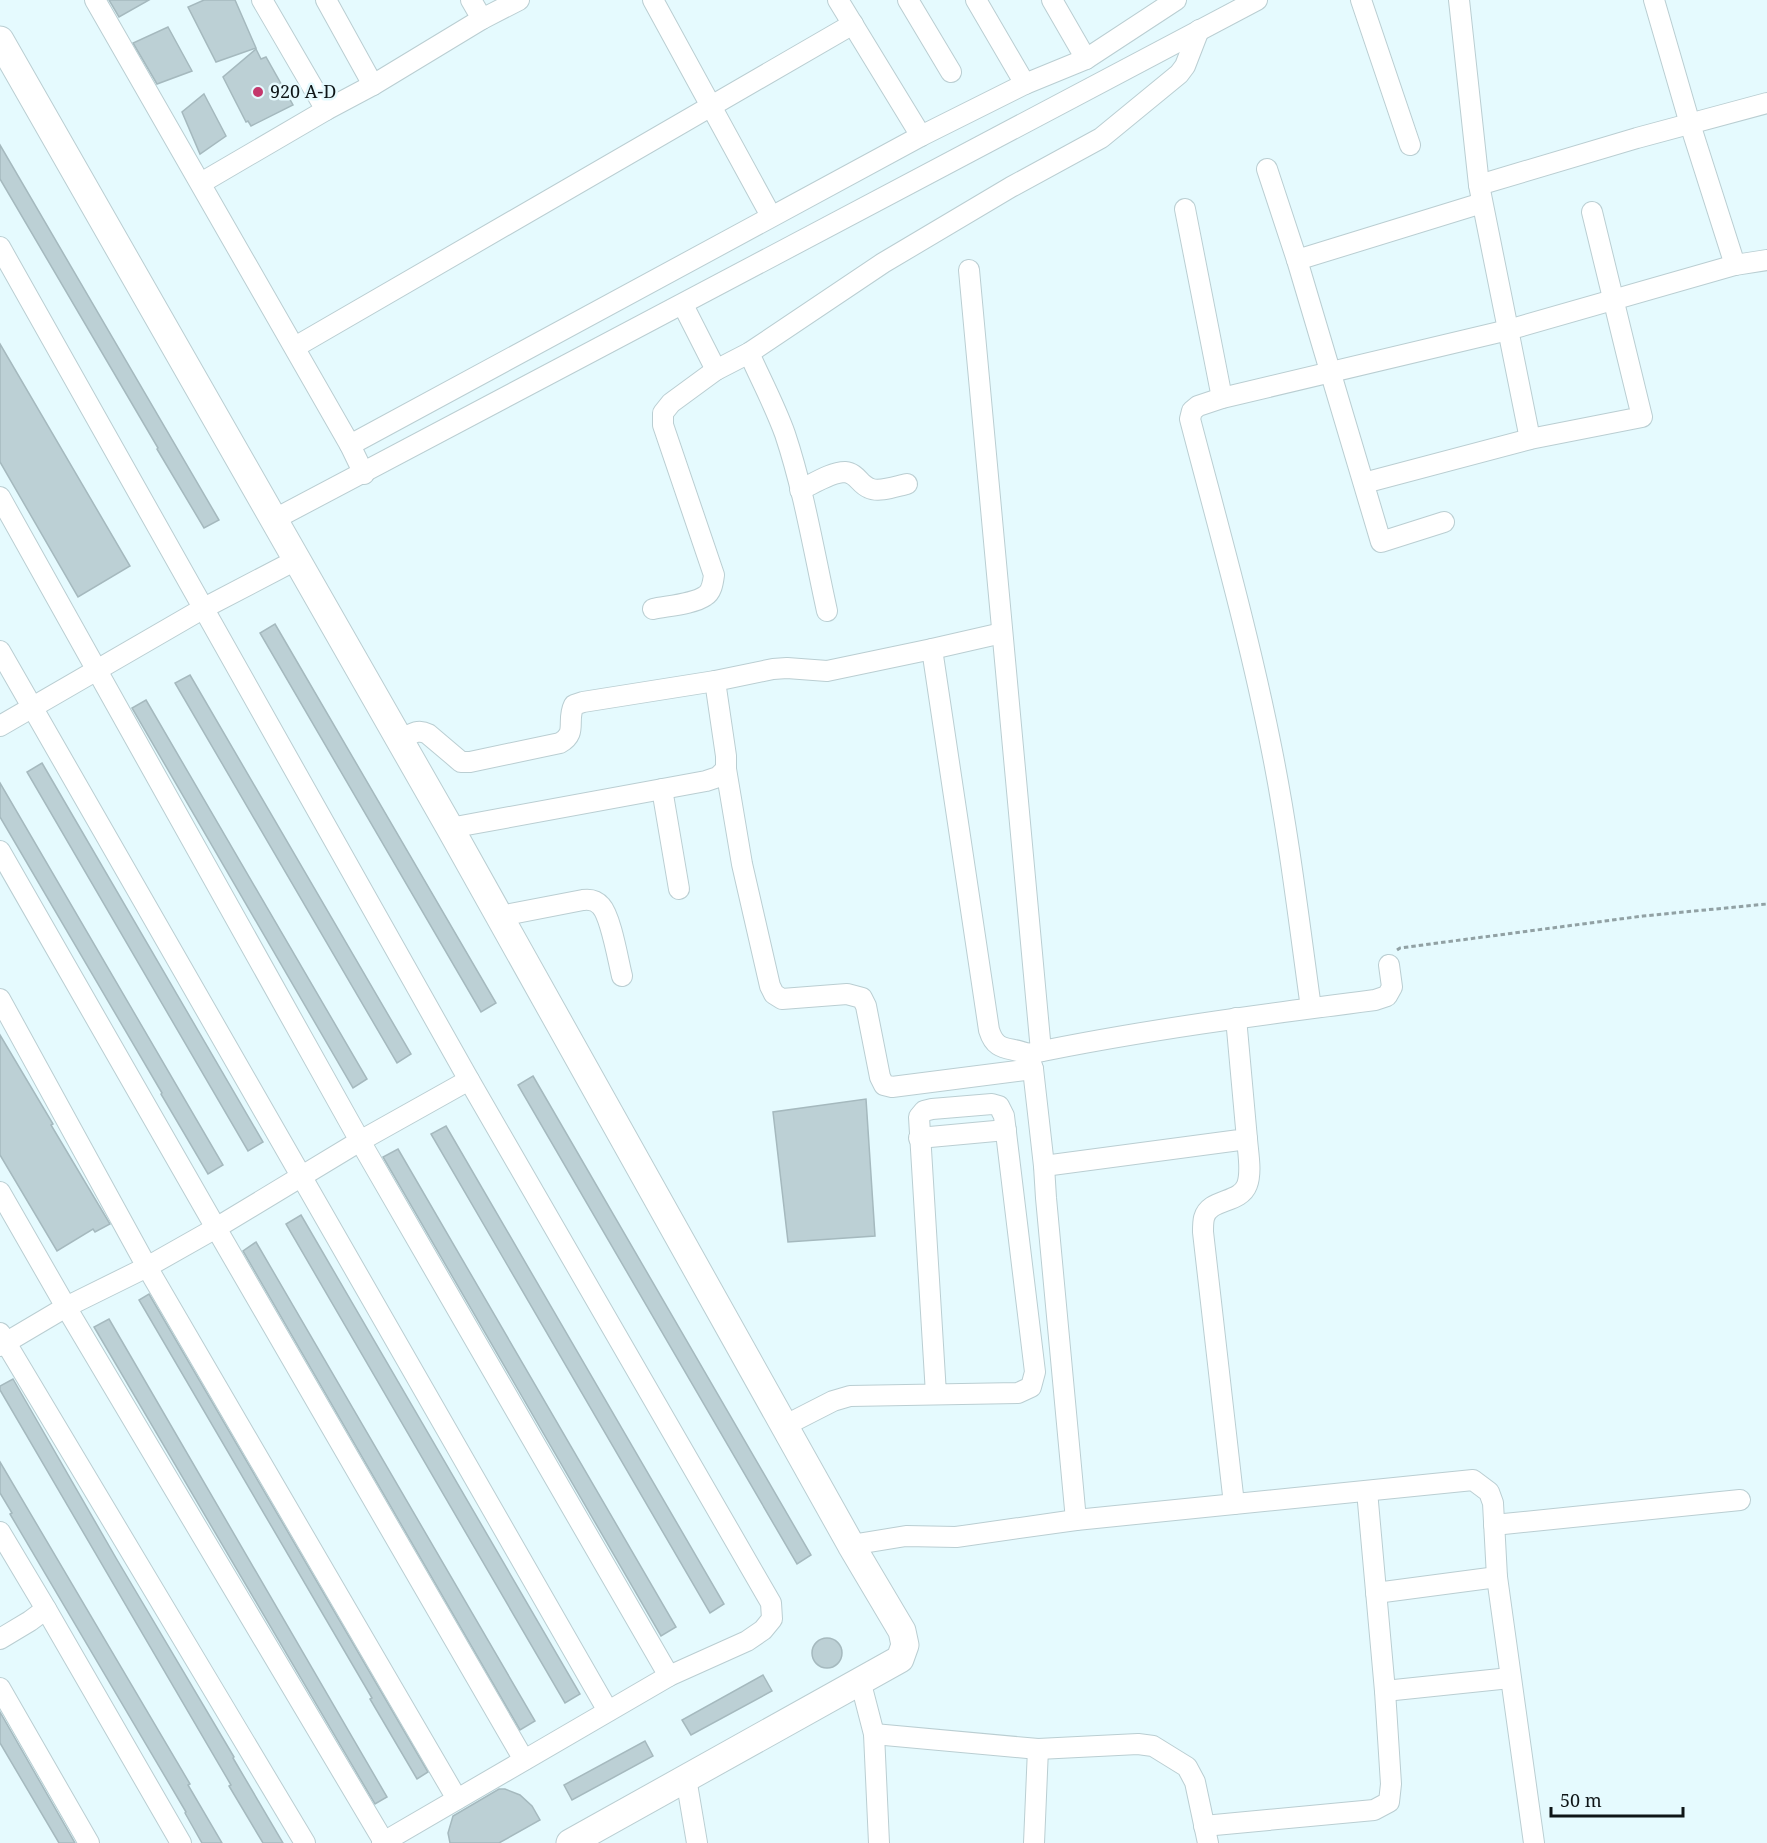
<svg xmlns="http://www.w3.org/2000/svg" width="1767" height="1843" viewBox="0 0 1767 1843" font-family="'Noto Serif',serif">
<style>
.building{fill:#bcd0d5;stroke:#a5b9be;stroke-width:1.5}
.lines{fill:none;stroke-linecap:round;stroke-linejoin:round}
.street-casing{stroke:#baced2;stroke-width:22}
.secondary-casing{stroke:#baced2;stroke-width:29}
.path{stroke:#91a1a4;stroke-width:3;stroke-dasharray:4.5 3;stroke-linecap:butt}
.street{stroke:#fff;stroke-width:20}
.secondary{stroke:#fff;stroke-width:27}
.poi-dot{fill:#c4386c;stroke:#e5fafe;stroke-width:2}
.labels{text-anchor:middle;stroke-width:5;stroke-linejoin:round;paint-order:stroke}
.poi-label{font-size:18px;fill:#0e1517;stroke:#e5fafe;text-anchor:start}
</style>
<rect width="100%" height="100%" fill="#e5fafe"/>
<g class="building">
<polygon points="109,0 149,0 119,17"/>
<polygon points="204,0 235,0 256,48 216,62 188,7"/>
<polygon points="168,27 192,71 157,84 133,43"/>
<polygon points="256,49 261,59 266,57 293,105 251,126 248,121 246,122 223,77"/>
<polygon points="204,94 226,136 200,154 182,112"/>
<polygon points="0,145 219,520 204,528 157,449 158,448 0,179"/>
<polygon points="0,344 130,566 78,597 0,462"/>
<polygon points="275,624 496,1003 481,1012 260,633"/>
<polygon points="190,675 411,1054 397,1063 175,683"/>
<polygon points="146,700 367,1079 353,1088 132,708"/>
<polygon points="42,763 263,1142 248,1151 27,772"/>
<polygon points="0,783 223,1165 208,1174 161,1094 162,1093 0,817"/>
<polygon points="0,1035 53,1124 51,1125 110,1224 95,1232 93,1229 57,1251 0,1155"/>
<polygon points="533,1076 811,1555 797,1564 518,1085"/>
<polygon points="866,1099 875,1236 788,1242 773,1112"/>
<polygon points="446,1126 724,1604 710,1613 431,1134"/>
<polygon points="398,1149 676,1627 661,1636 383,1157"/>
<polygon points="301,1215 580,1694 565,1703 286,1224"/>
<polygon points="256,1242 535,1721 520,1730 243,1251"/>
<polygon points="149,1294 428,1772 417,1779 370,1699 372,1698 139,1300"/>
<polygon points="109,1319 387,1797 375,1804 94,1327"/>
<polygon points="13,1379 116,1558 234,1757 233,1758 283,1843 263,1843 229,1786 231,1785 0,1390 0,1386"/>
<polygon points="0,1462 190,1784 188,1785 222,1843 202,1843 185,1813 186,1812 10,1514 12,1513 0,1493"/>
<circle cx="827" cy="1653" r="15"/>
<polygon points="763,1675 772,1691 691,1735 682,1720"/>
<polygon points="0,1712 75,1843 59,1843 0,1743"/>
<polygon points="645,1741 653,1756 572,1800 564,1785"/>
<polygon points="499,1789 505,1789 520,1795 532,1806 540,1820 499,1843 450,1843 448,1833 453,1816"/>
</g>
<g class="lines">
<g class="street-casing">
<g id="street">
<polyline points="95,0 350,445 364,474"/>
<polyline points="262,0 326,110"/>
<polyline points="326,0 373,85"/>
<polyline points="471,0 482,19"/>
<polyline points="653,0 771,216"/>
<polyline points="838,0 921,136"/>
<polyline points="908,0 951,72"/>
<polyline points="976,0 1025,84"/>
<polyline points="1052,0 1086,59"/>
<polyline points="1361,0 1410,145"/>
<polyline points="1459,0 1479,185 1530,439"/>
<polyline points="1654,0 1690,124 1735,265"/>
<polyline points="1267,169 1297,260 1482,203"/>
<polyline points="201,183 326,110 373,85 482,19 519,0"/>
<polyline points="1479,185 1637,138 1767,103"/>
<polyline points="1185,209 1222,398"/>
<polyline points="0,247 469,1080 771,1603 772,1619 763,1630 747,1641 669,1676 382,1843"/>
<polyline points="1297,260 1381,542 1444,522"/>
<polyline points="969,270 1041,1051"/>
<polyline points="683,305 716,370 749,353 883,263 1011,187 1101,138 1179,74 1185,66 1199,30"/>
<polyline points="295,347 853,24"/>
<path d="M749,353C761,380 775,406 785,434C804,491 814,552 827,611"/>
<polyline points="350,445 921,136 1025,84 1086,59 1176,0"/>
<polyline points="1364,483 1530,439 1642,417 1592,212"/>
<path d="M800,490C813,484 831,472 845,472C857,473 859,484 869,488C879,493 897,486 907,484"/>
<polyline points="0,497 360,1141 669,1676"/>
<polyline points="273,520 1257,0"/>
<path d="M653,609C667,606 694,604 705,596C712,592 713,582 714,575L663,425V413L671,403L716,370"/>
<polyline points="932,649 1002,633"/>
<polyline points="0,651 608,1711"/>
<polyline points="0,726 204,608 296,560"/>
<path d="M401,740C410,735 417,728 428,734L461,762H470L560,743C578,733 566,721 574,705L583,702L715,681"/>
<polyline points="726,769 742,864 770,986 774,994 782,999 847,994 862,998 866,1006 880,1077 884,1085 892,1087 1033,1069"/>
<polyline points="662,789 679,889"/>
<path d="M450,828L706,781L718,777L726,769V756L715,681L773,669L787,668L827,671L932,649L989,1030C996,1053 1009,1046 1028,1054L1033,1069L1044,1166L1046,1198L1076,1520"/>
<polyline points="0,851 216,1228 524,1760"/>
<path d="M500,916L583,900C590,899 596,900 601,906C611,917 618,960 622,976"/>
<polyline points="0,999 147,1267 457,1799"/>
<path d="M1311,1008C1299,922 1289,836 1272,751C1250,639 1219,530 1190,419L1192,411L1198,406L1222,398L1508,330L1735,265L1767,260"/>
<path d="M1028,1054C1143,1030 1259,1015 1375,1000L1387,996L1392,987L1389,965"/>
<polyline points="919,1138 1006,1130"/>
<polyline points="1044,1166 1247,1139 1236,1018"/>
<polyline points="0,1192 66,1307 384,1842"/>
<polyline points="0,1333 305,1843"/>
<polyline points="0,1346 66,1307 147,1267 216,1228 360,1141 469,1080"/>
<polyline points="784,1426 833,1401 850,1396 1018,1393 1031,1387 1035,1372 1004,1116 999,1106 992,1104 932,1109 924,1111 919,1117 936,1394"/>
<path d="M1234,1504L1203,1232C1203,1227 1203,1222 1204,1218C1209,1198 1240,1204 1247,1185C1252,1172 1248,1153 1247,1139"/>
<polyline points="1494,1525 1740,1500"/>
<polyline points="0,1532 46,1609 181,1843"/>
<polyline points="851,1545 906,1536 956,1537 1076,1520 1473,1480 1489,1492 1493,1503 1497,1577 1534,1843"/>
<polyline points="1376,1593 1497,1577"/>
<polyline points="0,1639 30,1621 46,1609"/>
<polyline points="860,1680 874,1734 879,1843"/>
<polyline points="0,1688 89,1843"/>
<polyline points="1385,1691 1510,1678"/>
<polyline points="874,1734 1038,1749 1138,1744 1153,1746 1187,1767 1195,1782 1208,1843"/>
<polyline points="686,1778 697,1843"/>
<polyline points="1204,1826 1374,1810 1389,1802 1391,1784 1385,1691 1367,1491"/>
<polyline points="1034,1843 1038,1749"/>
</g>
</g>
<g class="secondary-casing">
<polyline id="secondary" points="0,40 450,828 851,1545 902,1631 905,1645 900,1659 570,1843"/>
</g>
<polyline class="path" points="1397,950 1400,948 1643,916 1767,904"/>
<use href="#street" class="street"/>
<use href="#secondary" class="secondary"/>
</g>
<circle class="poi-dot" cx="258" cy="92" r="6"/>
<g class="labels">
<g class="poi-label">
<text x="270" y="98">920 A-D</text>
</g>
</g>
<path d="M1551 1807v9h132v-9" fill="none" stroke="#0e1517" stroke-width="3"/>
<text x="1560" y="1807" font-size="18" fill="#0e1517" stroke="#e5fafe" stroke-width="4.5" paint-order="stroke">50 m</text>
</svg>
